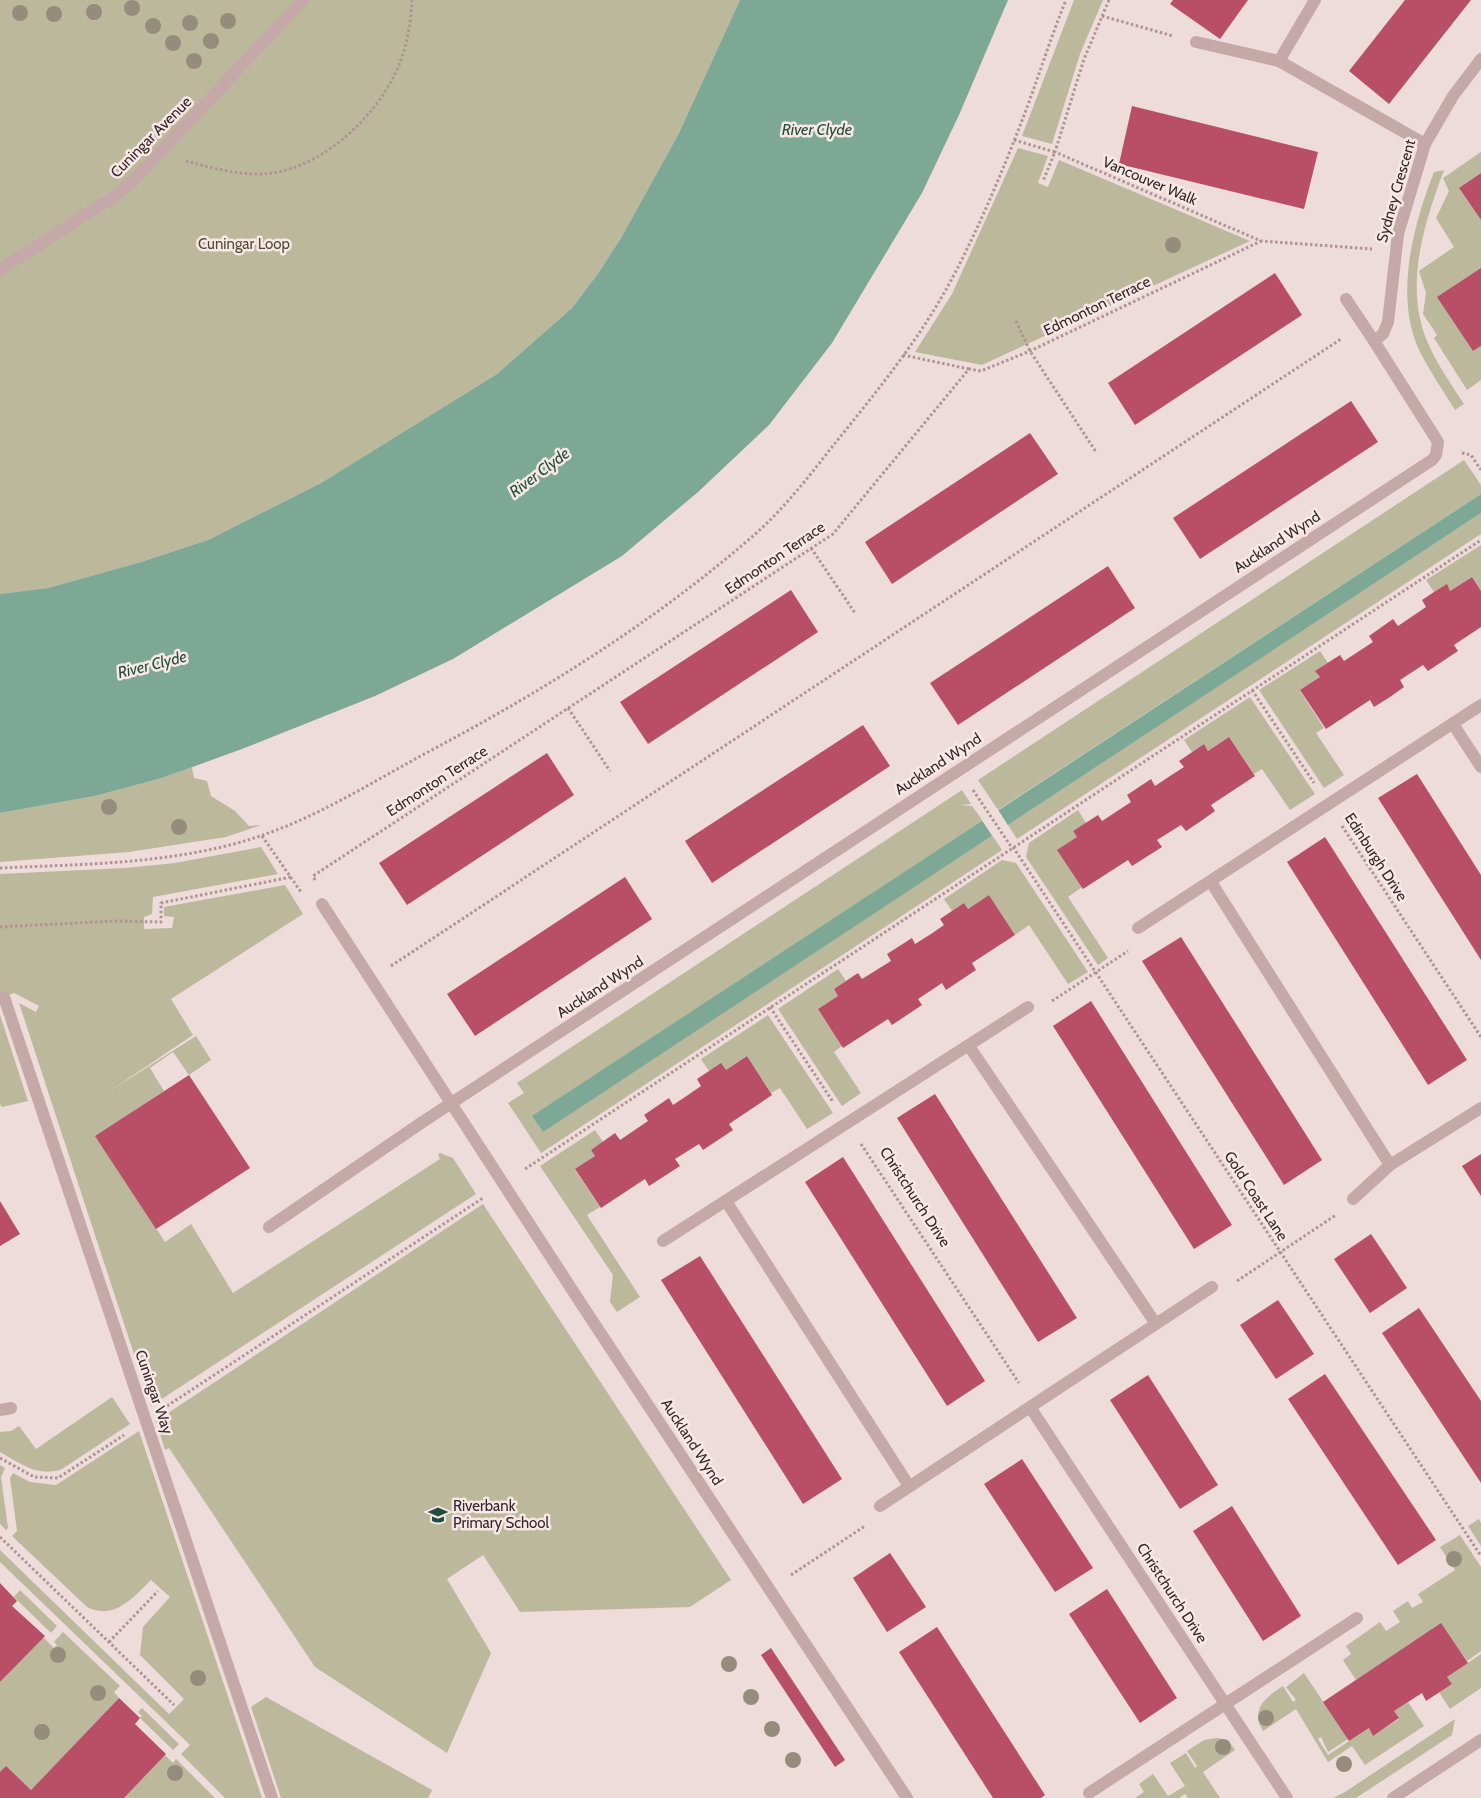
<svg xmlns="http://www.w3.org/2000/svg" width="1481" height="1798" viewBox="0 0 1481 1798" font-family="Cabin,sans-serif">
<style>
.green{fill:#bbb89c}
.water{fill:#7da896}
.pier{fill:#eedcdb}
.building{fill:#b84f66}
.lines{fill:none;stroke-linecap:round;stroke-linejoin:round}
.path{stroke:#b09393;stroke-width:3;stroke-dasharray:2.5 2.5;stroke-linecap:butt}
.minor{stroke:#c5a8a8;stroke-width:12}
.tree{fill:#968c7c}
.labels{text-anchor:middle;stroke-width:5;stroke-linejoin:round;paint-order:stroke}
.street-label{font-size:15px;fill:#332729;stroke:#f7e8e6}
.park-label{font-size:15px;fill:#4e4b2e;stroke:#f7e8e6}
.poi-label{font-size:15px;fill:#332729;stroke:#f7e8e6;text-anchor:start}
.water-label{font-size:16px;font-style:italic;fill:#224f3d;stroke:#f7e8e6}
</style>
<rect width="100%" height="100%" fill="#eedcdb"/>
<g class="green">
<polygon points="0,0 740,0 678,135 621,238 597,275 572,308 497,374 321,483 208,540 141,562 48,588 0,594"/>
<polygon points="1074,0 1103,0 1080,54 1052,144 1022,136"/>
<polygon points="1018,148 1048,156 1038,183 1048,187 1059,160 1250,241 982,365 915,352 952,294"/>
<polygon points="1481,152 1481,173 1459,188 1481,220 1481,268 1473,351 1481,346 1481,380 1467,390 1434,338 1437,335 1423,314 1426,293 1419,271 1454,247 1436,218 1449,191 1443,178"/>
<path d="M1444,170C1424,224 1404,285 1427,341C1436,363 1451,384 1464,404L1455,410C1444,392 1431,373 1421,354C1393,299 1413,226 1434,172Z"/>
<polygon points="1464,460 1481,485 1481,494 998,810 978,780"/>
<polygon points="1481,513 1481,534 1017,839 1008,825"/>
<polygon points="1481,545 1481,591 1472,577 1450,591 1446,585 1434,592 1426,580"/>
<polygon points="1320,651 1328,663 1316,671 1320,677 1300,691 1324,728 1316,733 1344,775 1324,788 1259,690"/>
<polygon points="1250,697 1315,794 1290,810 1262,769 1254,774 1229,737 1208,751 1204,744 1192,752 1184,740"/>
<polygon points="192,767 194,778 207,781 211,796 235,811 249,826 261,825 226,837 129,852 0,862 0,813 95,796 162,778"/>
<polygon points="962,790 971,804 961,805 972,806 983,821 533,1116 542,1131 992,835 1002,850 541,1153 508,1103 524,1093 517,1083"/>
<polygon points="1078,810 1086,823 1073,831 1077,837 1082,887 1068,897 1108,958 1098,965 1026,857 1029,843"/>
<polygon points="261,847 278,874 153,897 152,914 144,917 144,929 172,928 174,917 164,916 164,907 285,885 303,914 171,999 193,1035 107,1093 196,1036 211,1060 189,1075 173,1052 150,1068 164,1091 96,1136 165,1242 191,1224 233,1293 440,1159 438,1154 440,1153 453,1158 476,1194 151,1406 19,1003 36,1012 39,1006 14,993 0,999 0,874 125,868 175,863"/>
<polygon points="1002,860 1016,863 1088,972 1068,984 1029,925 1015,935 989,895 968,909 964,903 952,911 944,899"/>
<polygon points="838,969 846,981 834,989 838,996 818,1009 842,1046 834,1052 861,1093 842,1106 778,1009"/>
<polygon points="0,1015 28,1101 2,1107 0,1104"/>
<polygon points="768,1015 833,1113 807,1129 780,1088 771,1093 747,1056 726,1070 709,1071 701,1059"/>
<polygon points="595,1130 603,1142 591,1150 595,1156 575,1170 600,1207 587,1215 640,1297 617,1312 610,1302 613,1275 540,1166"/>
<polygon points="483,1204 731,1580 690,1607 520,1612 483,1555 447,1579 491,1653 447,1753 315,1667 169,1448 165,1450 156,1421"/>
<path d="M112,1397L130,1424L62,1469C39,1478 19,1463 0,1452V1432L11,1431L19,1426L36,1449Z"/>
<path d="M139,1431L262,1798H225L181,1754L190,1745L0,1562V1550L169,1714L184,1699L140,1655L143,1627L170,1597L151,1580C134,1597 114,1621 87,1607L12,1536L17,1531L10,1478L13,1473L30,1482L56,1485Z"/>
<polygon points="0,1465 5,1468 1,1477 8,1528 6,1530 0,1524"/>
<polygon points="1479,1519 1481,1523 1481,1546 1468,1526"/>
<polygon points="1460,1535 1481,1567 1481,1651 1467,1661 1441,1624 1356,1680 1343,1660 1351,1654 1346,1646 1380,1622 1386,1631 1400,1622 1393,1611 1408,1601 1412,1608 1423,1602 1418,1594 1455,1570 1440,1547"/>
<polygon points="20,1590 57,1626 51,1633 14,1597"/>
<polygon points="63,1632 120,1686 114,1692 119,1698 31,1790 6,1767 0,1772 0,1682 43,1637 54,1648 57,1645 54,1642"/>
<polygon points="1481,1654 1481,1688 1450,1709 1439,1692 1452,1684 1447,1677"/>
<path d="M1304,1673L1348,1739L1328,1752L1321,1737L1318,1739L1328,1755L1369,1728L1374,1735L1399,1719L1394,1711L1408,1702L1424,1726L1365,1765L1352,1746L1328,1762L1296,1709L1263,1731C1250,1709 1265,1698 1283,1686L1293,1702L1296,1700L1286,1687Z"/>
<polygon points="266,1697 432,1790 428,1798 281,1798 251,1707"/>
<polygon points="142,1708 179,1744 173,1750 140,1718 142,1716 138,1712"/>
<polygon points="1455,1719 1452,1735 1356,1798 1333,1798 1345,1792"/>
<polygon points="1217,1738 1228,1740 1235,1750 1203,1772 1220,1798 1188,1798 1185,1794 1179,1798 1135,1798 1144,1792 1139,1784 1153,1774 1168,1796 1185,1786 1170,1763 1186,1753 1195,1768 1197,1766 1187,1751 1204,1740"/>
<polygon points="165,1755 173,1763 176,1759 215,1798 124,1798"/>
</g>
<g class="water">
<polygon points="740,0 1008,0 959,115 922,193 832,343 769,425 698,492 622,556 453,659 375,696 242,749 162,778 95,796 0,813 0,594 48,588 141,562 208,540 321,483 497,374 572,308 597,275 621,238 678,135"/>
<polygon points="1481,494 1481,513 543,1132 532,1116"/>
</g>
<polygon class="pier" points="997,808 1009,827 993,837 981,819"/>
<g class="building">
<polygon points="1173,0 1248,0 1220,39 1170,4"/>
<polygon points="1405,0 1471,0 1389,104 1349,71"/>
<polygon points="1132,106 1318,152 1304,209 1119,164"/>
<polygon points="1481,173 1481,220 1459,188"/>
<polygon points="1481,268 1481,346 1473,351 1437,297"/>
<polygon points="1275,273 1302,315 1135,425 1108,383"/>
<polygon points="1351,401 1378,442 1200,559 1173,518"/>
<polygon points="1030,433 1058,474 892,584 865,542"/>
<polygon points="1108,566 1135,608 958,725 930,683"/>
<polygon points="1472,577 1481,591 1481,627 1454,645 1458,651 1428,671 1423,665 1400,680 1404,687 1390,697 1374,707 1370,700 1326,729 1300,690 1320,677 1315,671 1340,655 1344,661 1373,642 1369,636 1393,619 1398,626 1426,607 1422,600 1434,592 1447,584 1450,591"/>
<polygon points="791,590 818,632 648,744 620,702"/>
<polygon points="863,725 890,766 712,883 685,841"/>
<polygon points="1229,737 1255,776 1211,805 1215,811 1201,821 1186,831 1181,825 1157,840 1162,847 1132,866 1128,860 1083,889 1057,850 1077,837 1073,831 1098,815 1102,821 1131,802 1127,795 1151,779 1155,786 1170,776 1184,767 1179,761 1204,744 1208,751"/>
<polygon points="547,753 574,795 407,905 379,863"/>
<polygon points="1417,774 1481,875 1481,960 1378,798"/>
<polygon points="1325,837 1467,1060 1428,1085 1287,862"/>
<polygon points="625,877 652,919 475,1036 447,994"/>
<polygon points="989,895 1015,935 972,963 976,970 946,990 942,983 918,999 922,1005 892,1025 888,1019 843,1048 818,1009 838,996 834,989 858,973 862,979 891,961 887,954 912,938 915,944 931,934 944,925 940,919 964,903 968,909"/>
<polygon points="1181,937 1322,1160 1284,1185 1142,961"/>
<polygon points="1091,1001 1232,1225 1194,1249 1053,1026"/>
<polygon points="747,1056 772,1095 729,1124 733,1130 703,1150 699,1144 675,1159 680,1166 649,1186 645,1179 601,1208 575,1169 595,1156 591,1150 615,1133 620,1140 648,1121 644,1115 669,1098 673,1105 688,1095 701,1086 697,1079 721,1063 726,1070"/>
<polygon points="189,1075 250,1168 156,1229 95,1136"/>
<polygon points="935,1094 1077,1318 1038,1342 897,1118"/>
<polygon points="1481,1154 1481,1196 1462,1166"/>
<polygon points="843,1157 985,1381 947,1406 805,1182"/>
<polygon points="0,1201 20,1234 0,1246"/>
<polygon points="1371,1234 1407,1288 1370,1313 1334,1259"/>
<polygon points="700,1256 842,1479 803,1504 661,1280"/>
<polygon points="1278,1300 1314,1354 1276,1379 1240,1325"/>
<polygon points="1419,1308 1481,1401 1481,1483 1382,1333"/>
<polygon points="1325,1374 1436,1540 1398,1565 1288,1399"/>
<polygon points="1148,1375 1218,1485 1180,1509 1110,1400"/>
<polygon points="1022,1459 1093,1568 1055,1592 984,1484"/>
<polygon points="1232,1506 1301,1616 1263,1641 1193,1531"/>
<polygon points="890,1553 926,1607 887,1632 853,1578"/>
<polygon points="0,1583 17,1601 12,1606 45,1636 0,1682"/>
<polygon points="1107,1589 1177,1698 1140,1723 1069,1614"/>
<polygon points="1441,1623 1468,1663 1447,1677 1452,1684 1426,1701 1422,1693 1394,1711 1399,1718 1373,1736 1369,1728 1349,1741 1323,1702"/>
<polygon points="937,1627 1045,1795 1041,1798 993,1798 899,1652"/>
<polygon points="771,1648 845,1760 835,1767 761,1655"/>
<polygon points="119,1698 140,1718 135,1724 166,1754 124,1798 0,1798 0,1772 6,1766 31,1790"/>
</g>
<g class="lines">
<g class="path">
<polyline points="1109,0 1084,59 1055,152 1261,241 1372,249"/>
<polyline points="1102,16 1173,36"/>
<polyline points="1014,140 1055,152 1043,181"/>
<path d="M186,161C213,168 243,177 272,173C323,166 373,119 395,74C406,51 411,25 412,0"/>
<polyline points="1016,321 1030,351 1096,452"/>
<polyline points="903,355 969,369"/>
<polyline points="1462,453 1471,455 1481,470"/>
<polyline points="811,548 855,613"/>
<polyline points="1252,690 1314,783"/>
<polyline points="568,708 610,771"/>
<polyline points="973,790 1012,848"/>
<polyline points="1342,826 1481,1037"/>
<polyline points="262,836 301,892"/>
<polyline points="1013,847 1481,1556"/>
<path d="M0,868C87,864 180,864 263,835C321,815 374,781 428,752C543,691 654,622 753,536C784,509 810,475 836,442C874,395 914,346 944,293C974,240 1001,175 1023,118C1038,79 1050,39 1066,0"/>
<polyline points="315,880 313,876 833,534 969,369 981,371 1030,351 1261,241"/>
<polyline points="0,927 116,921 161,922 161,903 291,877"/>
<polyline points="391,966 1341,339"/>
<polyline points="1052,1001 1128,951"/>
<polyline points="770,1007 833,1102"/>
<polyline points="861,1144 1019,1383"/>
<polyline points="525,1169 1481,540"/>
<polyline points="1237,1281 1336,1215"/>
<polyline points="167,1406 483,1198"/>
<polyline points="0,1458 34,1477 58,1478 124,1435"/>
<polyline points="0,1537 174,1705"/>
<polyline points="791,1575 865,1526"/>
<polyline points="109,1642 158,1591"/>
</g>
<g class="minor">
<polyline points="1196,42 1279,61 1425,144"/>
<polyline points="1279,61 1315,0"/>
<polyline points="0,270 116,195 133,181 303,0"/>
<polyline points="1346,299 1374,341"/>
<polyline points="1453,724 1481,767"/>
<polyline points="1211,882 1390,1165 1481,1108"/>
<polyline points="322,904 580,1302 907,1798"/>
<polyline points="1138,928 1481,705"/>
<polyline points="4,997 272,1798"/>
<polyline points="969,1046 1156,1324"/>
<polyline points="1353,1199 1390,1165"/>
<polyline points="726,1201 909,1486"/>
<polyline points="269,1227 421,1123 1432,460 1436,455 1438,442 1374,341 1383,334 1388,322 1398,234 1425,144 1453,96 1481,59"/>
<polyline points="663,1241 1028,1007"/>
<polyline points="1030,1407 1287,1798"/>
<polyline points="0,1410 11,1408"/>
<polyline points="880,1506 1212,1287"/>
<polyline points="1089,1793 1357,1618"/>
<polyline points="1393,1798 1481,1740"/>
</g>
</g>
<g class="tree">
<circle cx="132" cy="8" r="8"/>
<circle cx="94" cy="12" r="8"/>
<circle cx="20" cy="13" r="8"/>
<circle cx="54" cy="14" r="8"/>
<circle cx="228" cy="21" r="8"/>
<circle cx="190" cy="23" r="8"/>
<circle cx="153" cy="26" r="8"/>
<circle cx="211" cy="41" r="8"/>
<circle cx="173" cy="43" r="8"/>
<circle cx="194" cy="61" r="8"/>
<circle cx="1173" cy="245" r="8"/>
<circle cx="109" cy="807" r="8"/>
<circle cx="179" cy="827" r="8"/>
<circle cx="1454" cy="1559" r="8"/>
<circle cx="58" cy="1655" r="8"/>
<circle cx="729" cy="1664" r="8"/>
<circle cx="198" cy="1678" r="8"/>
<circle cx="98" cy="1693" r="8"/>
<circle cx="751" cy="1697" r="8"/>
<circle cx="1266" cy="1718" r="8"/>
<circle cx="772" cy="1729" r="8"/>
<circle cx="42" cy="1732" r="8"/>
<circle cx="1223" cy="1747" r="8"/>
<circle cx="793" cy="1760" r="8"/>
<circle cx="1344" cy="1764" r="8"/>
<circle cx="175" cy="1773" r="8"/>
</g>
<defs>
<g id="school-bare" transform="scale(1.5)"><path d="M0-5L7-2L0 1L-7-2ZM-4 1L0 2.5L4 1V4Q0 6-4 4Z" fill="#224f3d" stroke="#f7e8e6" stroke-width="2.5" paint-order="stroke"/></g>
</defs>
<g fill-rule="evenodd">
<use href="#school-bare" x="438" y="1515"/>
</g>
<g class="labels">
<g class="street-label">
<text transform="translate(151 137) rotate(-45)" y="5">Cuningar Avenue</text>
<text transform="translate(1150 181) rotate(23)" y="5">Vancouver Walk</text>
<text transform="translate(1396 191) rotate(-74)" y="5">Sydney Crescent</text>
<text transform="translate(1097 306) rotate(-26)" y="5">Edmonton Terrace</text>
<text transform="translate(1277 542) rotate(-33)" y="5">Auckland Wynd</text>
<text transform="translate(775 558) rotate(-34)" y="5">Edmonton Terrace</text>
<text transform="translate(938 764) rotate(-33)" y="5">Auckland Wynd</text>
<text transform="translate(437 781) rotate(-33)" y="5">Edmonton Terrace</text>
<text transform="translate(1376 857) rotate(57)" y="5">Edinburgh Drive</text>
<text transform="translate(600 987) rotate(-33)" y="5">Auckland Wynd</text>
<text transform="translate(1256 1196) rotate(57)" y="5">Gold Coast Lane</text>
<text transform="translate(915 1197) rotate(57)" y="5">Christchurch Drive</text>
<text transform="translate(154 1392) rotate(71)" y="5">Cuningar Way</text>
<text transform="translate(692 1442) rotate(57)" y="5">Auckland Wynd</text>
<text transform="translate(1172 1593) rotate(57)" y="5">Christchurch Drive</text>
</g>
<g class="park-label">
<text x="244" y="249">Cuningar Loop</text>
</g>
<g class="poi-label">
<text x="453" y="1511">Riverbank<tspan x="453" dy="17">Primary School</tspan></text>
</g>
<g class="water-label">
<text x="817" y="135">River Clyde</text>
<text transform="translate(539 472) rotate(-37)" y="6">River Clyde</text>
<text transform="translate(152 664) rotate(-14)" y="6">River Clyde</text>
</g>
</g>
</svg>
